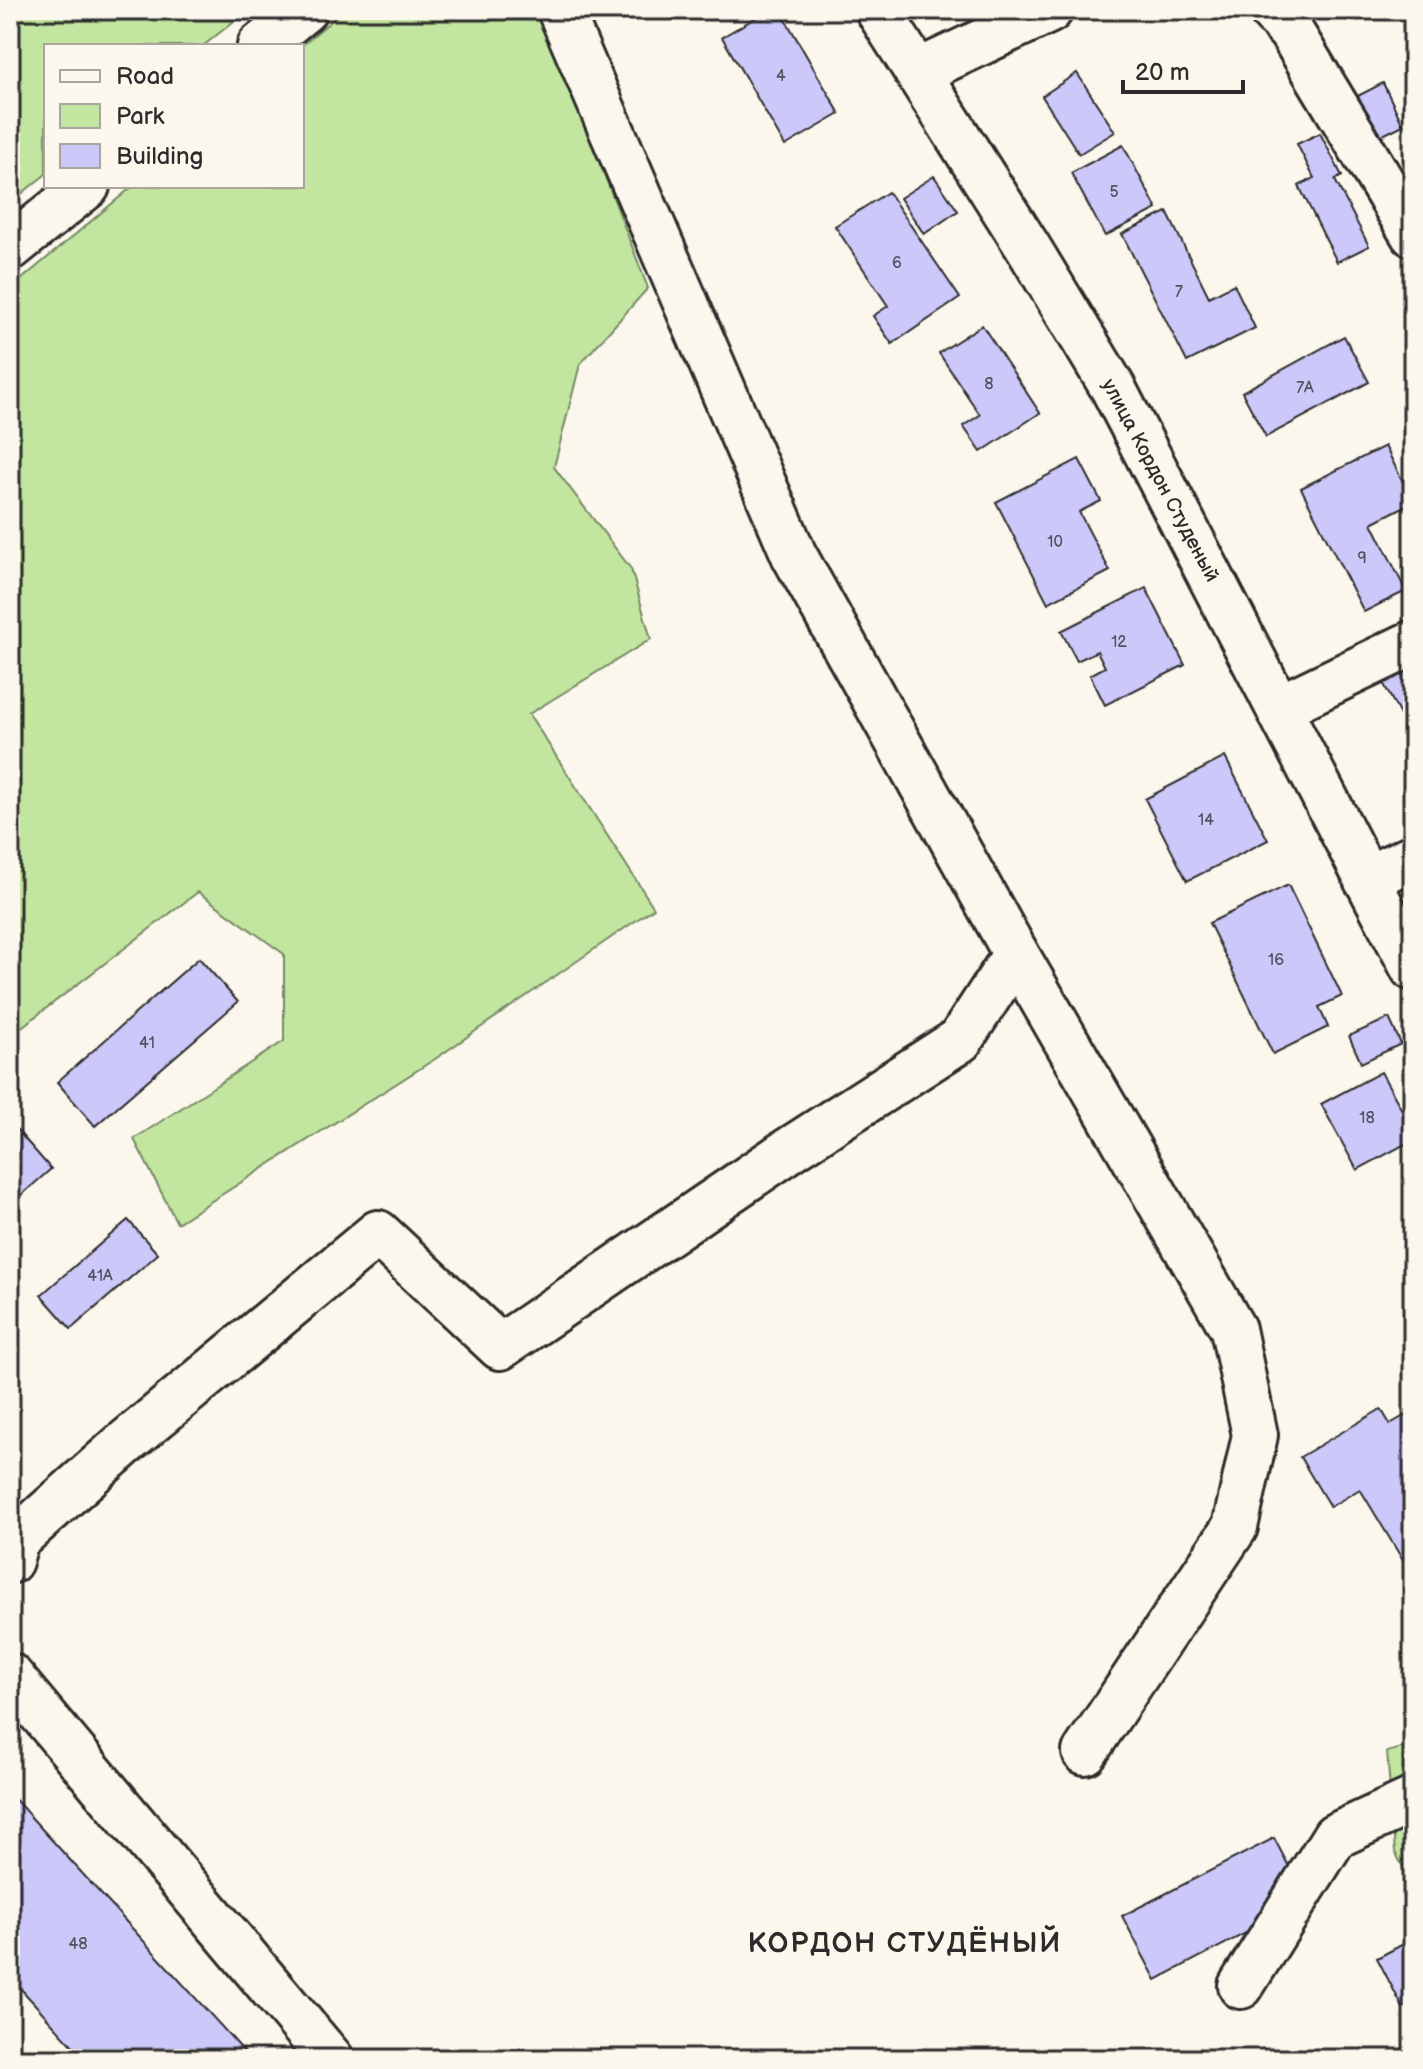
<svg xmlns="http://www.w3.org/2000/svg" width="1423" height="2069" viewBox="0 0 1423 2069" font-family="'Balsamiq Sans',sans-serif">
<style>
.green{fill:#c2e59f;stroke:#768865;stroke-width:2}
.building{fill:#ccc8fa;stroke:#2b2b2b;stroke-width:2}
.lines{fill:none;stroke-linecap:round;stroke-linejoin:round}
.minor-casing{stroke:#2b2b2b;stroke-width:50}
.minor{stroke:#fbf7ec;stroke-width:44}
.labels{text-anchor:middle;stroke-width:6;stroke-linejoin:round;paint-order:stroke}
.number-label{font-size:16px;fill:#53525f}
.street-label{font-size:20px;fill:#2b2b2b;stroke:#fbf7ec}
.district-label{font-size:28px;font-weight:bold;letter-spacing:2px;fill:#2b2b2b;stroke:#fbf7ec}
</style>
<rect width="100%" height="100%" fill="#fbf7ec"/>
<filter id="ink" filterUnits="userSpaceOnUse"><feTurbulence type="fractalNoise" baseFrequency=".0125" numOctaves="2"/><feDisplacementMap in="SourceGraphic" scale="16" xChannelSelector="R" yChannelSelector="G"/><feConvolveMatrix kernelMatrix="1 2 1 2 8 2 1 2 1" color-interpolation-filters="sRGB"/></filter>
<g filter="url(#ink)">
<g class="green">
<polygon points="10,10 248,10 203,46 46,46 46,174 10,203"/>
<polygon points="344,10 548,10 581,114 648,288 580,364 554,467 631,569 651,639 529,714 654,908 435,1059 177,1223 134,1139 284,1041 284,954 198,892 10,1036 10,289 133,186 302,186 301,46"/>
<polygon points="1413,1745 1413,1886 1395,1852 1387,1752"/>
</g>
<g class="building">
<polygon points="769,10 780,10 840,114 785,146 722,37"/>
<polygon points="1077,73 1115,132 1079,154 1042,96"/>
<polygon points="1383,83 1403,125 1369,142 1348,101"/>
<polygon points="1320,133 1342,176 1335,180 1369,246 1337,262 1299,186 1314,178 1297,144"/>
<polygon points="1123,145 1157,209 1105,236 1071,173"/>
<polygon points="934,176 958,211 924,234 900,198"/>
<polygon points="888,192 960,298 892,344 873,316 888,306 835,226"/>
<polygon points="1167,212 1209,297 1234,284 1255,328 1187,362 1122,234"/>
<polygon points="982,325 1040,413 981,452 963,426 980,415 939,353"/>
<polygon points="1344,336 1369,382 1266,437 1242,392"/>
<polygon points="1385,446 1413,502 1372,523 1406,591 1364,612 1301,488"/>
<polygon points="1079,459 1101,501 1079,512 1110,571 1048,603 996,502"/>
<polygon points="1146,588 1185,665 1105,705 1090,675 1105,667 1097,651 1077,661 1061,631"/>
<polygon points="1413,655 1413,740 1378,673"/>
<polygon points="1225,757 1268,840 1187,881 1145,799"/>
<polygon points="1288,885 1342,996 1319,1007 1328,1027 1273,1054 1209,923"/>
<polygon points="199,958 238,1002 95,1126 57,1082"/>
<polygon points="1389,1018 1401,1044 1361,1063 1349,1036"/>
<polygon points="1381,1072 1413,1130 1413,1140 1357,1170 1321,1104"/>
<polygon points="10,1122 51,1169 10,1205"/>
<polygon points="128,1220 158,1254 71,1329 41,1295"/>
<polygon points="1381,1409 1390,1424 1413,1411 1413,1577 1360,1489 1330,1507 1300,1457"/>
<polygon points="10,1794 60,1849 251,2059 85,2059 10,1977"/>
<polygon points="1274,1838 1307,1901 1156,1980 1122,1916"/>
<polygon points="1413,1939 1413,2003 1403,2008 1377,1958"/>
</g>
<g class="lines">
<g class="minor-casing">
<g id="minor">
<polyline points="560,10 794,555 1016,954 1233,1329 1255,1435 1235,1527 1085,1752"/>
<polyline points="878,10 1029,249 1113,388 1413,968"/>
<polyline points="1271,10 1291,32 1413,234"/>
<polyline points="260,46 304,10"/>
<polyline points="918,72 1050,10"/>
<polyline points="10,248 87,186"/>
<polyline points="1280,707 1413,643"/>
<polyline points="1366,879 1413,857"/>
<polyline points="10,1561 16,1540 124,1444 378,1233 500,1347 791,1149 960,1040 1016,954"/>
<polyline points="10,1676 331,2059"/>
<polyline points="1241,1986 1335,1836 1413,1800"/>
</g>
</g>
<use href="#minor" class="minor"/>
</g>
</g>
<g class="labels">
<g class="number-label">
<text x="781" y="81">4</text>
<text x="1114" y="197">5</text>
<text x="897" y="268">6</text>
<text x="1179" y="297">7</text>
<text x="989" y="389">8</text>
<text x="1305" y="393">7А</text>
<text x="1055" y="547">10</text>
<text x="1362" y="563">9</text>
<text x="1119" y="647">12</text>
<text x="1206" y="825">14</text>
<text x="1276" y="965">16</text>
<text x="147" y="1048">41</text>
<text x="1367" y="1123">18</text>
<text x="100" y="1281">41А</text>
<text x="78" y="1949">48</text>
</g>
<g class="street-label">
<text transform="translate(1161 480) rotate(62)" y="7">улица Кордон Студеный</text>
</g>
<g class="district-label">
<text x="905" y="1952">КОРДОН СТУДЁНЫЙ</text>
</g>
</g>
<rect width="1423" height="2069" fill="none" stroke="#fbf7ec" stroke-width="40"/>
<rect x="20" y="20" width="1383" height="2029" fill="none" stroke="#2b2b2b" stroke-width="3" filter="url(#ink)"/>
<rect x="44" y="44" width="260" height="144" fill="#fbf7ec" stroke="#a8a59f" stroke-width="2"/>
<rect x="60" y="70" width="40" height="12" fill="#fbf7ec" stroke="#a8a59f" stroke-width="2"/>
<text x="116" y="84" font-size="24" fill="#2b2b2b">Road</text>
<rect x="60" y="104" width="40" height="24" fill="#c2e59f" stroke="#a8a59f" stroke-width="2"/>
<text x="116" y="124" font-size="24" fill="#2b2b2b">Park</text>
<rect x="60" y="144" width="40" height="24" fill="#ccc8fa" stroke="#a8a59f" stroke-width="2"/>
<text x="116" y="164" font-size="24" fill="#2b2b2b">Building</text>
<path d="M1123 80v12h120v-12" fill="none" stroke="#2b2b2b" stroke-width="4"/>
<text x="1135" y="80" font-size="24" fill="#2b2b2b" stroke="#fbf7ec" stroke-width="6" paint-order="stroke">20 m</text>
</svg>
